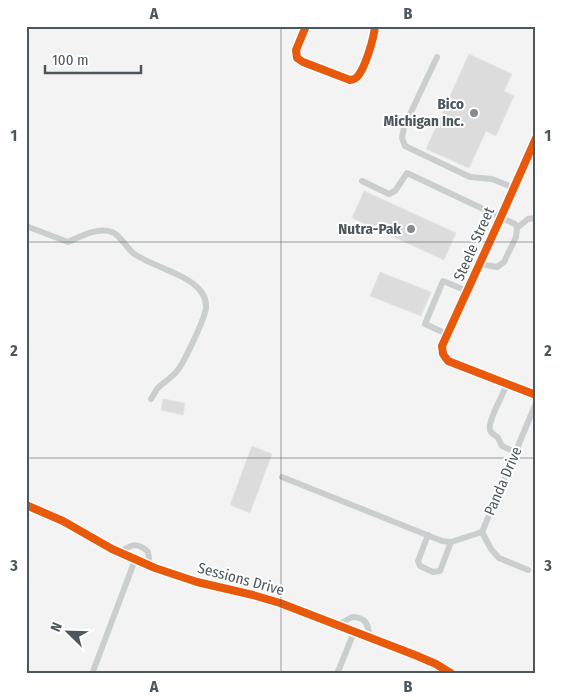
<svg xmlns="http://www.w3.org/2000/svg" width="562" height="700" viewBox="0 0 562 700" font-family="'Fira Sans Condensed',sans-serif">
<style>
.building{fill:#dcdcdd;stroke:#e5e5e5}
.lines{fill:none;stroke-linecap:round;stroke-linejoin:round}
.minor{stroke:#cbcecf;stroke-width:6}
.cycleway-casing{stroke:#fff;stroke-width:11}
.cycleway{stroke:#e8590c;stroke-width:8}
.grid{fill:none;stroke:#4c565d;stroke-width:1;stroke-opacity:0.55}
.poi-dot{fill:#868d92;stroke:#fff;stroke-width:2}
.labels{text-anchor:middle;stroke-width:4;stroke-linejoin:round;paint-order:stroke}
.poi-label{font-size:15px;font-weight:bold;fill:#4c565d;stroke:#fff;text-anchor:end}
.street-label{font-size:15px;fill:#4c565d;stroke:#fff}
.neatline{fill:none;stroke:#4c565d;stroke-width:2}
.grid-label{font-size:16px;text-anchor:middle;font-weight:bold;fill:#4c565d}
</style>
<rect width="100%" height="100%" fill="#f3f3f3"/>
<g class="building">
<polygon points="469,54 512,74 504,91 514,96 496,136 486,131 469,168 426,149"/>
<polygon points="364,191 456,233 444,260 352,218"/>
<polygon points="380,272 431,292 421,316 370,296"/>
<polygon points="163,399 185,403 183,415 161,410"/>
<polygon points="252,446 272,454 250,513 230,505"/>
</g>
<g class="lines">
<g class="minor">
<path d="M306,26L296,50L297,58L303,62L350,80C353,79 354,80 357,77C365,69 374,38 375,26"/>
<polyline points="437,57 404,127 402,138 405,146 470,177 492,179 514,188"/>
<polyline points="536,138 501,217 442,346 443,354 448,361 536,395"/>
<polyline points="362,181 389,194 395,191 407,173 515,224 517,228 516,237 504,262 497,267 480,264"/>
<path d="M26,226L68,242C81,236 98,227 112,232C119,234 127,248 133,253C153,269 208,276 206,308C205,318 184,363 177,371C172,378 163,382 157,389C155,392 153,396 151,399"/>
<polyline points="517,228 528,219 536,218"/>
<polyline points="447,334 425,324 443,281 467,291"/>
<path d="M507,384C504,393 487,422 490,430C491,434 496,435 498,438C500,441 500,443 502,446L515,452"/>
<polyline points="282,477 442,541 451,542 482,532"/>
<polyline points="26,505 63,521 112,549 155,568 197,582 253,595 280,603 415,655 436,664 452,674"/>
<polyline points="482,532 536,403"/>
<polyline points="482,532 491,549 499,558 528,570"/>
<polyline points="428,535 418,561 420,566 433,572 440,571 451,542"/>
<path d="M120,552C131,545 137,541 148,552L150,566"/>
<path d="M338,625L352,617C366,617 369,625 369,637"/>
<polyline points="92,674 135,560"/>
<polyline points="337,674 354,632"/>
</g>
<g class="cycleway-casing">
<g id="cycleway">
<path d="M306,26L296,50L297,58L303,62L350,80C353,79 354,80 357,77C365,69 374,38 375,26"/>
<polyline points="536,138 501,217 442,346 443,354 448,361 536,395"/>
<polyline points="26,505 63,521 112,549 155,568 197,582 253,595 280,603 415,655 436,664 452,674"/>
</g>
</g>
<use href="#cycleway" class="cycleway"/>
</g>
<path class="grid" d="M281,26V674M26,242H536M26,458H536"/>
<g class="poi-dot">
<circle cx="474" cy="113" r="5"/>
<circle cx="411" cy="229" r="5"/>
</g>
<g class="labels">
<g class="poi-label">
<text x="464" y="109">Bico<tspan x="464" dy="17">Michigan Inc.</tspan></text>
<text x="401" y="234">Nutra-Pak</text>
</g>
<g class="street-label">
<text transform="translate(474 244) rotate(-66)" y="5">Steele Street</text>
<text transform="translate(503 481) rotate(-67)" y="5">Panda Drive</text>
<text transform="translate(241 579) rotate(15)" y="5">Sessions Drive</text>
</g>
</g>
<rect width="562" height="700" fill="none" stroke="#ffffff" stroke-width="55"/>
<g transform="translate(68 632) rotate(293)" stroke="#ffffff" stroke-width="4" paint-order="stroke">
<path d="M0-4L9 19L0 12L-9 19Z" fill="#4c565d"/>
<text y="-8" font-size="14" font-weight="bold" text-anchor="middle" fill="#4c565d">N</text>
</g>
<path d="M45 65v8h96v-8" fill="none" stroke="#4c565d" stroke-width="2.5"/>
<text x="52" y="65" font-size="15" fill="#4c565d" stroke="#ffffff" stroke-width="4" paint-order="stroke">100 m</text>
<rect x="28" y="28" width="506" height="644" class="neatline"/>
<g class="grid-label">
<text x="154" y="19">A</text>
<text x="408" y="19">B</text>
<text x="14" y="141">1</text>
<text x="548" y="141">1</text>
<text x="14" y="356">2</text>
<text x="548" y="356">2</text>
<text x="14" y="571">3</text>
<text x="548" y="571">3</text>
<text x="154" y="692">A</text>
<text x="408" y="692">B</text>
</g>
</svg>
